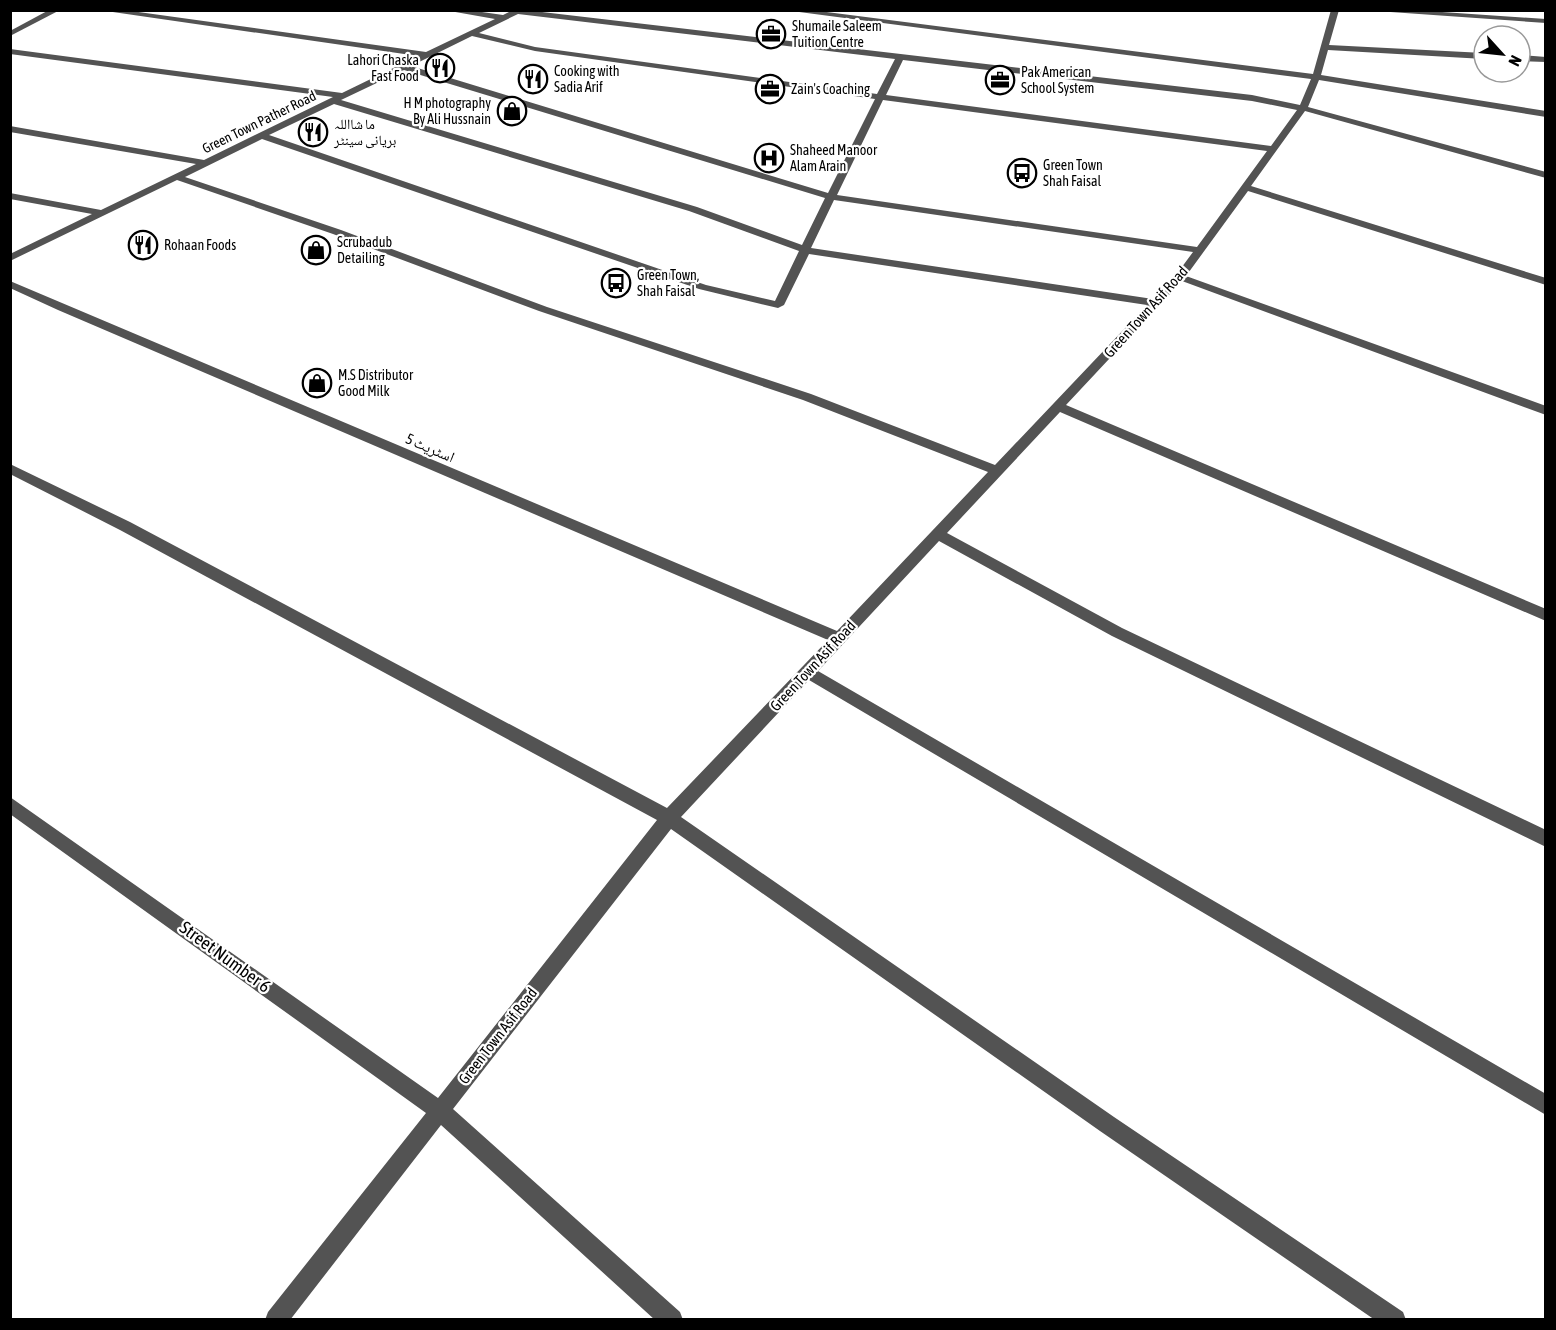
<svg xmlns="http://www.w3.org/2000/svg" width="1556" height="1330" viewBox="0 0 1556 1330" font-family="'Asap Condensed','Noto Naskh Arabic',sans-serif">
<style>
.lines{fill:none;stroke-linecap:round;stroke-linejoin:round}
.minor{fill:#535353;fill-rule:evenodd}
.labels{text-anchor:middle;stroke-width:4.5;stroke-linejoin:round;paint-order:stroke}
.far-poi-label{font-size:14px;fill:#000;stroke:#fff;text-anchor:start}
.far-street-label{font-size:14px;fill:#000;stroke:#fff}
.street-label{font-size:15px;fill:#000;stroke:#fff}
.near-street-label{font-size:18px;fill:#000;stroke:#fff}
</style>
<rect width="100%" height="100%" fill="#fff"/>
<g class="lines">
<g class="minor">
<polygon points="49,10 60,10 10,36 10,31"/>
<path d="M99,10H124L426,52L495,19L444,10H468L503,15L513,10H525L1252,95L1300,105L1311,79L784,10H811L1313,74L1331,10H1339L1329,45L1484,53V59L1328,50L1321,75L1546,111V117L1319,80L1308,107L1546,172V178L1305,111L1251,186L1546,278V285L1248,191L1186,276L1546,406V415L1182,281L1066,405L1546,609V621L1060,412L947,533L1122,628L1546,830V847L1112,636L939,541L818,671L1546,1094V1115L809,680L681,817L1114,1117L1403,1312L1406,1320H1375L1100,1131L671,829L453,1109L680,1312L683,1320H655L441,1125L290,1320H265L268,1312L426,1113L10,814V797L438,1098L657,820L120,530L10,474V464L130,522L667,808L828,640L58,310L10,288V281L837,631L988,472L803,400L539,311L333,234L177,180L10,261V254L92,214L10,199V193L101,210L196,164L10,132V126L204,160L333,97L10,54V49L342,93L418,56ZM518,14L895,59L877,94L535,47L479,33ZM472,36L535,51L875,99L828,193L411,66ZM903,60L1252,101L1297,110L1271,146L886,95ZM404,70L825,198L802,245L697,207L341,100ZM883,100L1267,151L1197,247L837,195ZM334,104L689,211L799,251L775,301L706,285L269,135ZM262,139L699,289L778,308L784,305L809,254L1147,305L995,465L811,394L547,307L341,230L185,177ZM834,200L1193,252L1176,275L1153,299L811,248Z"/>
<polygon points="1362,10 1413,10 1546,19 1546,23"/>
<polygon points="1520,55 1546,57 1546,62 1520,61"/>
</g>
</g>
<defs>
<g id="office-ring" transform="scale(1.5)"><circle r="9.5" fill="#fff" stroke="#000" stroke-width="1.5"/><path d="M-6-3h4V-5.5h4V-3h4V5H-6ZM-1-4.5V-3h2v-1.5ZM-6 0V1H6V0Z" fill="#000"/></g>
<g id="restaurant-ring" transform="scale(1.5)"><circle r="9.5" fill="#fff" stroke="#000" stroke-width="1.5"/><path d="M-5-6h1v4h1v-4h1v4h1v-4h1v5L-1.5 .5V6h-2V.5L-5-1ZM5-6V6H3V1.5H1.5Q1.5-4 5-6Z" fill="#000"/></g>
<g id="shop-ring" transform="scale(1.5)"><circle r="9.5" fill="#fff" stroke="#000" stroke-width="1.5"/><path d="M-5-2.5h2.3a2.7 3.5 0 0 1 5.4 0H5L5.5 6h-11ZM-1.5-2.5h3a1.5 2.3 0 0 0-3 0Z" fill="#000"/></g>
<g id="hospital-ring" transform="scale(1.5)"><circle r="9.5" fill="#fff" stroke="#000" stroke-width="1.5"/><path d="M-5-5h3v3.5h4V-5h3V5h-3V1.5h-4V5h-3Z" fill="#000"/></g>
<g id="bus-ring" transform="scale(1.5)"><circle r="9.5" fill="#fff" stroke="#000" stroke-width="1.5"/><path d="M-5-6H5V4H4V6H2V4H-2V6H-4V4H-5ZM-3.5-4V0h7V-4ZM-3.5 1.2v1.5H-2V1.2ZM2 1.2v1.5H3.5V1.2Z" fill="#000"/></g>
</defs>
<g fill-rule="evenodd">
<use href="#office-ring" x="771" y="34"/>
<use href="#restaurant-ring" x="440" y="68"/>
<use href="#restaurant-ring" x="533" y="79"/>
<use href="#office-ring" x="1000" y="80"/>
<use href="#office-ring" x="770" y="89"/>
<use href="#shop-ring" x="512" y="111"/>
<use href="#restaurant-ring" x="313" y="132"/>
<use href="#hospital-ring" x="769" y="158"/>
<use href="#bus-ring" x="1022" y="173"/>
<use href="#restaurant-ring" x="143" y="245"/>
<use href="#shop-ring" x="316" y="250"/>
<use href="#bus-ring" x="616" y="283"/>
<use href="#shop-ring" x="317" y="383"/>
</g>
<g class="labels">
<g class="far-poi-label">
<text x="792" y="31">Shumaile Saleem<tspan x="792" dy="16">Tuition Centre</tspan></text>
<text x="419" y="65" text-anchor="end">Lahori Chaska<tspan x="419" dy="16">Fast Food</tspan></text>
<text x="554" y="76">Cooking with<tspan x="554" dy="16">Sadia Arif</tspan></text>
<text x="1021" y="77">Pak American<tspan x="1021" dy="16">School System</tspan></text>
<text x="791" y="94">Zain's Coaching</text>
<text x="491" y="108" text-anchor="end">H M photography<tspan x="491" dy="16">By Ali Hussnain</tspan></text>
<text x="334" y="129">ما شااللہ<tspan x="334" dy="16">بریانی سینٹر</tspan></text>
<text x="790" y="155">Shaheed Manoor<tspan x="790" dy="16">Alam Arain</tspan></text>
<text x="1043" y="170">Green Town<tspan x="1043" dy="16">Shah Faisal</tspan></text>
<text x="337" y="247">Scrubadub<tspan x="337" dy="16">Detailing</tspan></text>
<text x="164" y="250">Rohaan Foods</text>
<text x="637" y="280">Green Town,<tspan x="637" dy="16">Shah Faisal</tspan></text>
<text x="338" y="380">M.S Distributor<tspan x="338" dy="16">Good Milk</tspan></text>
</g>
<g class="far-street-label">
<text transform="translate(259 122) rotate(-26)" y="5">Green Town Pather Road</text>
</g>
<g class="street-label">
<text transform="translate(1146 312) rotate(-48)" y="5">Green Town Asif Road</text>
<text transform="translate(430 448) rotate(23)" y="5">اسٹریٹ 5</text>
<text transform="translate(813 666) rotate(-47)" y="5">Green Town Asif Road</text>
<text transform="translate(498 1036) rotate(-52)" y="5">Green Town Asif Road</text>
</g>
<g class="near-street-label">
<text transform="translate(225 957) rotate(36)" y="6">Street Number 6</text>
</g>
</g>
<rect width="1556" height="1330" fill="none" stroke="#000000" stroke-width="24"/>
<g transform="translate(1502 54) rotate(117)"><circle r="28" fill="#ffffff" stroke="#999999" stroke-width="1.5"/>
<path d="M0-4.5L10 22L0 15L-10 22Z" fill="#000000"/>
<text y="-9" font-size="16" font-weight="bold" text-anchor="middle" fill="#000000">N</text>
</g>
</svg>
